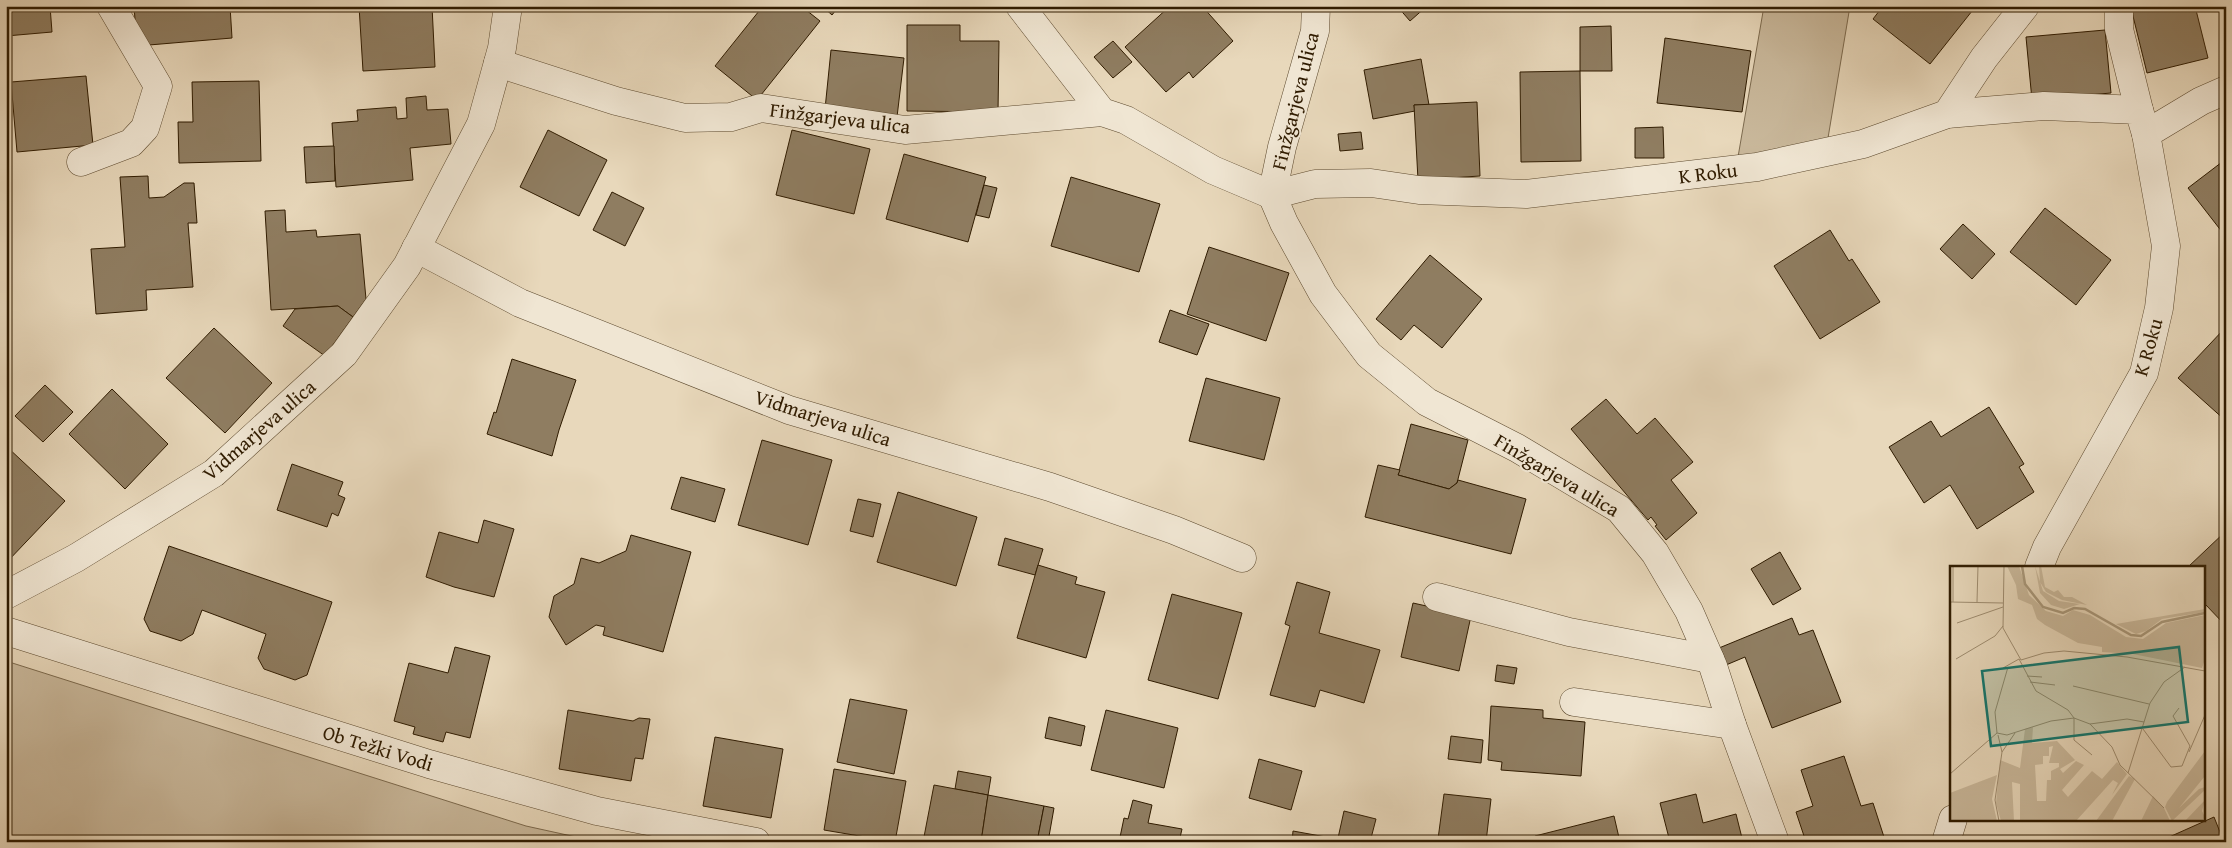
<svg xmlns="http://www.w3.org/2000/svg" width="2232" height="848" viewBox="0 0 2232 848" font-family="'Gentium Book Plus',serif">
<style>
.green{fill:#c9b89b;stroke:#7c6a4e}
.building{fill:#8f7d61;stroke:#2f1b00}
.lines{fill:none;stroke-linecap:round;stroke-linejoin:round}
.minor-casing{stroke:#5d4a2f;stroke-width:29}
.minor{stroke:#f0e6d3;stroke-width:28}
.labels{text-anchor:middle;stroke-width:4;stroke-linejoin:round;paint-order:stroke}
.street-label{font-size:20px;fill:#2f1b00;stroke:#f0e6d3}
.inset-river{fill:none;stroke:#a9987b;stroke-width:2.5}
.inset-road{fill:none;stroke:#9e8c70;stroke-width:1}
.view{fill:#0f766e;fill-opacity:0.15;stroke:#0f766e;stroke-width:2.5}
.inset-edge{fill:none;stroke:#2f1b00;stroke-width:2.5}
</style>
<rect width="100%" height="100%" fill="#e8d8bb"/>
<filter id="stains"><feTurbulence type="fractalNoise" baseFrequency=".004" numOctaves="4"/><feColorMatrix values="0 0 0 0 .2 0 0 0 0 .09 0 0 0 0 .02 0 0 0 .5 -.17"/></filter>
<radialGradient id="worn" r=".72"><stop offset=".6" stop-color="#630" stop-opacity="0"/><stop offset="1" stop-color="#630" stop-opacity=".3"/></radialGradient>
<g class="green">
<polygon points="1764,6 1850,6 1827,144 1738,157"/>
<polygon points="6,661 526,826 599,842 6,842"/>
</g>
<g class="building">
<polygon points="6,6 50,6 52,32 6,36"/>
<polygon points="134,6 230,6 232,38 137,46"/>
<polygon points="359,6 432,6 435,67 363,71"/>
<polygon points="763,6 801,6 820,21 757,100 715,66"/>
<polygon points="822,6 839,6 832,15"/>
<polygon points="1170,6 1202,6 1233,41 1193,78 1189,72 1166,92 1125,47"/>
<polygon points="1397,6 1427,6 1410,21"/>
<polygon points="1883,6 1976,6 1930,64 1873,19"/>
<polygon points="2155,6 2195,6 2208,58 2147,73 2132,12"/>
<polygon points="907,25 960,25 960,41 999,41 998,112 907,111"/>
<polygon points="1611,26 1612,71 1580,71 1580,27"/>
<polygon points="2105,30 2111,93 2032,100 2026,37"/>
<polygon points="1665,38 1751,51 1742,112 1657,103"/>
<polygon points="1113,41 1132,62 1113,78 1094,57"/>
<polygon points="831,50 904,58 897,117 825,109"/>
<polygon points="1421,59 1429,105 1414,105 1415,111 1373,119 1364,70"/>
<polygon points="1580,71 1581,161 1521,162 1520,72"/>
<polygon points="86,76 93,145 17,152 11,82"/>
<polygon points="259,81 261,161 179,163 178,122 193,122 192,82"/>
<polygon points="426,96 427,110 448,109 451,144 410,148 413,180 336,187 332,123 358,121 357,110 396,107 397,119 407,118 406,98"/>
<polygon points="1477,102 1480,176 1418,180 1414,105"/>
<polygon points="1663,127 1664,158 1635,158 1635,128"/>
<polygon points="548,130 607,160 579,216 520,187"/>
<polygon points="792,130 870,149 854,214 776,195"/>
<polygon points="1361,132 1363,149 1340,151 1338,134"/>
<polygon points="334,146 335,181 306,183 304,147"/>
<polygon points="904,154 986,177 968,242 886,219"/>
<polygon points="2226,159 2226,237 2188,188"/>
<polygon points="148,176 149,198 164,197 184,183 194,183 197,223 188,223 193,287 146,290 147,310 96,314 91,249 125,247 120,177"/>
<polygon points="1071,177 1160,204 1139,272 1051,246"/>
<polygon points="984,185 997,188 989,218 976,215"/>
<polygon points="612,192 644,208 625,246 593,230"/>
<polygon points="2045,208 2111,260 2076,305 2010,252"/>
<polygon points="285,210 286,232 316,230 317,237 360,234 366,299 353,317 338,306 271,310 265,211"/>
<polygon points="1963,224 1995,254 1972,279 1940,249"/>
<polygon points="1830,230 1849,261 1852,259 1880,302 1820,339 1774,266"/>
<polygon points="1209,247 1289,273 1266,341 1187,314"/>
<polygon points="1430,255 1482,299 1442,348 1414,325 1401,340 1376,319"/>
<polygon points="338,306 353,317 325,356 283,326 295,309"/>
<polygon points="1170,310 1209,324 1197,355 1159,342"/>
<polygon points="214,328 272,383 225,433 166,378"/>
<polygon points="2225,328 2226,329 2226,421 2178,378"/>
<polygon points="512,359 576,380 559,430 552,456 487,434 494,412 496,413"/>
<polygon points="1206,378 1280,398 1264,460 1189,441"/>
<polygon points="45,385 73,412 43,442 15,416"/>
<polygon points="112,389 168,444 125,489 69,434"/>
<polygon points="1606,399 1637,434 1655,418 1693,462 1671,480 1697,513 1666,540 1655,526 1657,525 1651,517 1648,520 1571,429"/>
<polygon points="1989,407 2024,464 2019,467 2034,492 1977,529 1950,485 1924,503 1889,447 1931,421 1941,437"/>
<polygon points="1411,424 1468,440 1457,483 1449,489 1398,475"/>
<polygon points="762,440 832,460 808,545 738,525"/>
<polygon points="6,446 65,501 6,563"/>
<polygon points="292,464 343,482 338,495 345,498 338,516 332,513 327,527 277,510"/>
<polygon points="1378,465 1400,470 1398,475 1449,489 1457,483 1458,480 1526,499 1511,554 1365,517"/>
<polygon points="681,477 725,489 715,522 671,509"/>
<polygon points="898,492 977,517 956,586 877,562"/>
<polygon points="858,499 881,504 873,537 850,531"/>
<polygon points="484,520 514,529 494,597 454,587 426,577 439,532 478,543"/>
<polygon points="2226,531 2226,626 2205,604 2203,606 2203,567 2188,567"/>
<polygon points="631,535 691,552 663,652 603,635 605,627 596,625 566,645 549,617 554,596 574,584 581,558 599,563 626,551"/>
<polygon points="1005,538 1043,549 1035,575 998,565"/>
<polygon points="169,546 332,602 307,675 295,680 264,669 258,658 266,634 202,610 193,634 181,641 150,631 144,619"/>
<polygon points="1780,552 1801,589 1773,605 1751,569"/>
<polygon points="1038,565 1077,577 1075,584 1105,592 1086,658 1017,638"/>
<polygon points="1297,582 1330,592 1319,633 1380,650 1364,703 1320,690 1315,707 1270,695 1290,626 1285,624"/>
<polygon points="1172,594 1242,613 1218,699 1148,680"/>
<polygon points="1413,603 1471,616 1459,671 1401,657"/>
<polygon points="1792,618 1799,635 1813,630 1841,702 1772,728 1745,657 1726,665 1719,648"/>
<polygon points="455,647 490,656 470,738 446,732 443,742 413,734 415,727 394,721 409,663 448,673"/>
<polygon points="1497,665 1517,668 1514,684 1495,681"/>
<polygon points="850,699 907,710 894,774 837,762"/>
<polygon points="1491,706 1543,710 1543,718 1585,722 1581,776 1501,770 1502,762 1488,760"/>
<polygon points="568,710 633,721 639,718 650,719 643,759 635,758 631,781 559,769"/>
<polygon points="1106,710 1178,728 1164,788 1091,770"/>
<polygon points="1049,717 1085,726 1081,746 1045,738"/>
<polygon points="1451,736 1483,740 1481,763 1448,759"/>
<polygon points="715,737 783,749 771,818 703,806"/>
<polygon points="1844,756 1861,806 1873,803 1884,837 1873,842 1806,842 1796,812 1813,806 1801,770"/>
<polygon points="1259,759 1302,771 1291,810 1249,798"/>
<polygon points="834,769 906,781 895,842 824,830"/>
<polygon points="958,771 991,777 988,795 955,789"/>
<polygon points="934,785 988,795 981,842 923,842"/>
<polygon points="1444,794 1491,799 1486,842 1438,839"/>
<polygon points="1696,794 1703,823 1736,814 1743,842 1670,842 1660,803"/>
<polygon points="988,795 1044,806 1037,842 981,842"/>
<polygon points="1133,800 1152,805 1148,823 1182,829 1179,842 1119,842 1124,818 1128,819"/>
<polygon points="1044,806 1054,808 1048,842 1037,842"/>
<polygon points="1344,811 1376,819 1370,842 1355,842 1338,838"/>
<polygon points="1614,816 1620,842 1537,842 1535,836"/>
<polygon points="2214,817 2224,842 2158,842"/>
<polygon points="1293,831 1326,837 1325,842 1292,842"/>
</g>
<g class="lines">
<g class="minor-casing">
<g id="minor">
<polyline points="1020,6 1102,112 1126,120 1213,170 1272,195 1315,184 1371,183 1419,190 1526,194 1757,167 1863,144 1947,114 2044,106 2139,110 2146,134"/>
<polyline points="1316,6 1315,31 1282,147 1272,195 1284,223 1323,294 1369,355 1427,402 1517,448 1619,509 1655,553 1689,611 1713,666 1732,725 1775,842"/>
<polyline points="2119,6 2119,29 2139,110"/>
<polyline points="498,63 616,101 685,118 731,117 761,108 905,130 1102,112"/>
<polyline points="1947,114 1984,58 2025,6"/>
<polyline points="81,162 131,143 145,128 158,86 111,6"/>
<polyline points="416,248 520,303 789,410 1050,487 1174,530 1242,558"/>
<polyline points="2039,567 2047,547 2144,373 2159,308 2166,246 2146,134 2201,101 2226,90"/>
<polyline points="6,595 76,558 214,473 344,354 407,266 481,124 502,48 508,6"/>
<polyline points="1437,597 1569,632 1710,659"/>
<polyline points="6,631 429,764 597,811 756,842"/>
<polyline points="1574,702 1732,725"/>
<polyline points="1946,842 1953,819"/>
</g>
</g>
<use href="#minor" class="minor"/>
</g>
<g class="labels">
<g class="street-label">
<text transform="translate(1295 101) rotate(-76)" y="7">Finžgarjeva ulica</text>
<text transform="translate(840 118) rotate(7)" y="7">Finžgarjeva ulica</text>
<text transform="translate(1708 173) rotate(-7)" y="7">K Roku</text>
<text transform="translate(2148 347) rotate(-74)" y="7">K Roku</text>
<text transform="translate(823 418) rotate(18)" y="7">Vidmarjeva ulica</text>
<text transform="translate(259 430) rotate(-41)" y="7">Vidmarjeva ulica</text>
<text transform="translate(1557 475) rotate(31)" y="7">Finžgarjeva ulica</text>
<text transform="translate(378 748) rotate(17)" y="7">Ob Težki Vodi</text>
</g>
</g>
<g transform="translate(1950 566)">
<rect width="255" height="255" fill="#e8d8bb"/>
<path d="M57,0H69L79,29L96,45L113,50L123,44L140,49L176,71L193,73L216,57L255,49V93L252,102L183,88L152,86V81L128,77L95,59L87,53L82,39L68,33L66,19ZM85,0L93,25L109,35L130,38L114,43L101,39L90,27ZM89,0H91L95,21L104,26L108,24L114,31H122L137,39L112,34L96,26L90,16ZM255,43V46L212,53L196,65L186,68L166,58ZM83,161L82,177L107,175L125,194L110,203L113,207L126,195L134,199L112,224L118,231L142,205L152,213L167,196L177,208L162,229L168,217L163,214L126,255H70V218L62,216L64,255H51L46,237L50,194L70,202L75,163ZM103,180L99,197H109V201L101,205V214H97L96,235H87L85,199L93,198V190H99V181ZM255,185V210L229,242L249,223L255,221V224L222,255L215,241L217,236ZM47,209L42,233L47,255H0V227ZM179,210L185,213L162,255H146ZM203,230L214,242L220,255H191ZM255,234L252,245L255,251L252,255H235Z" fill="#c9b89b" fill-rule="evenodd"/>
<path class="inset-river" d="M72,0L75,18L93,41L113,47L124,42L135,43L181,69L191,70L212,56L255,47"/>
<path class="inset-road" d="M54,0L53,62L71,94L94,87L114,85L177,91L255,105M0,36L53,37M3,36V0M27,36L28,0M7,57L53,41M6,93L45,70L53,60M53,102L69,93L86,125L118,144L124,152V174L142,189M77,110L92,111M80,116L105,119M123,120L199,138M140,158L177,153L194,156M193,163L221,201L232,200L240,180L223,150L229,142M47,167L57,169L101,155L124,152L140,158L162,181L170,199L214,242M48,169L52,186L45,234L49,255M52,186L65,167M239,186L255,149M178,207L200,137L214,116L235,101M0,208L47,167L45,146L58,101"/>
<path class="view" d="M229,81L238,156L41,180L32,105Z"/>
<rect width="255" height="255" class="inset-edge"/>
</g>
<rect width="2232" height="848" fill="none" stroke="#e8d8bb" stroke-width="25"/>
<rect x="8" y="8" width="2217" height="833" fill="none" stroke="#2f1b00" stroke-width="2.5"/>
<rect x="12" y="12" width="2207" height="823" fill="none" stroke="#2f1b00"/>
<rect width="100%" height="100%" filter="url(#stains)"/>
<rect width="100%" height="100%" fill="url(#worn)"/>
</svg>
